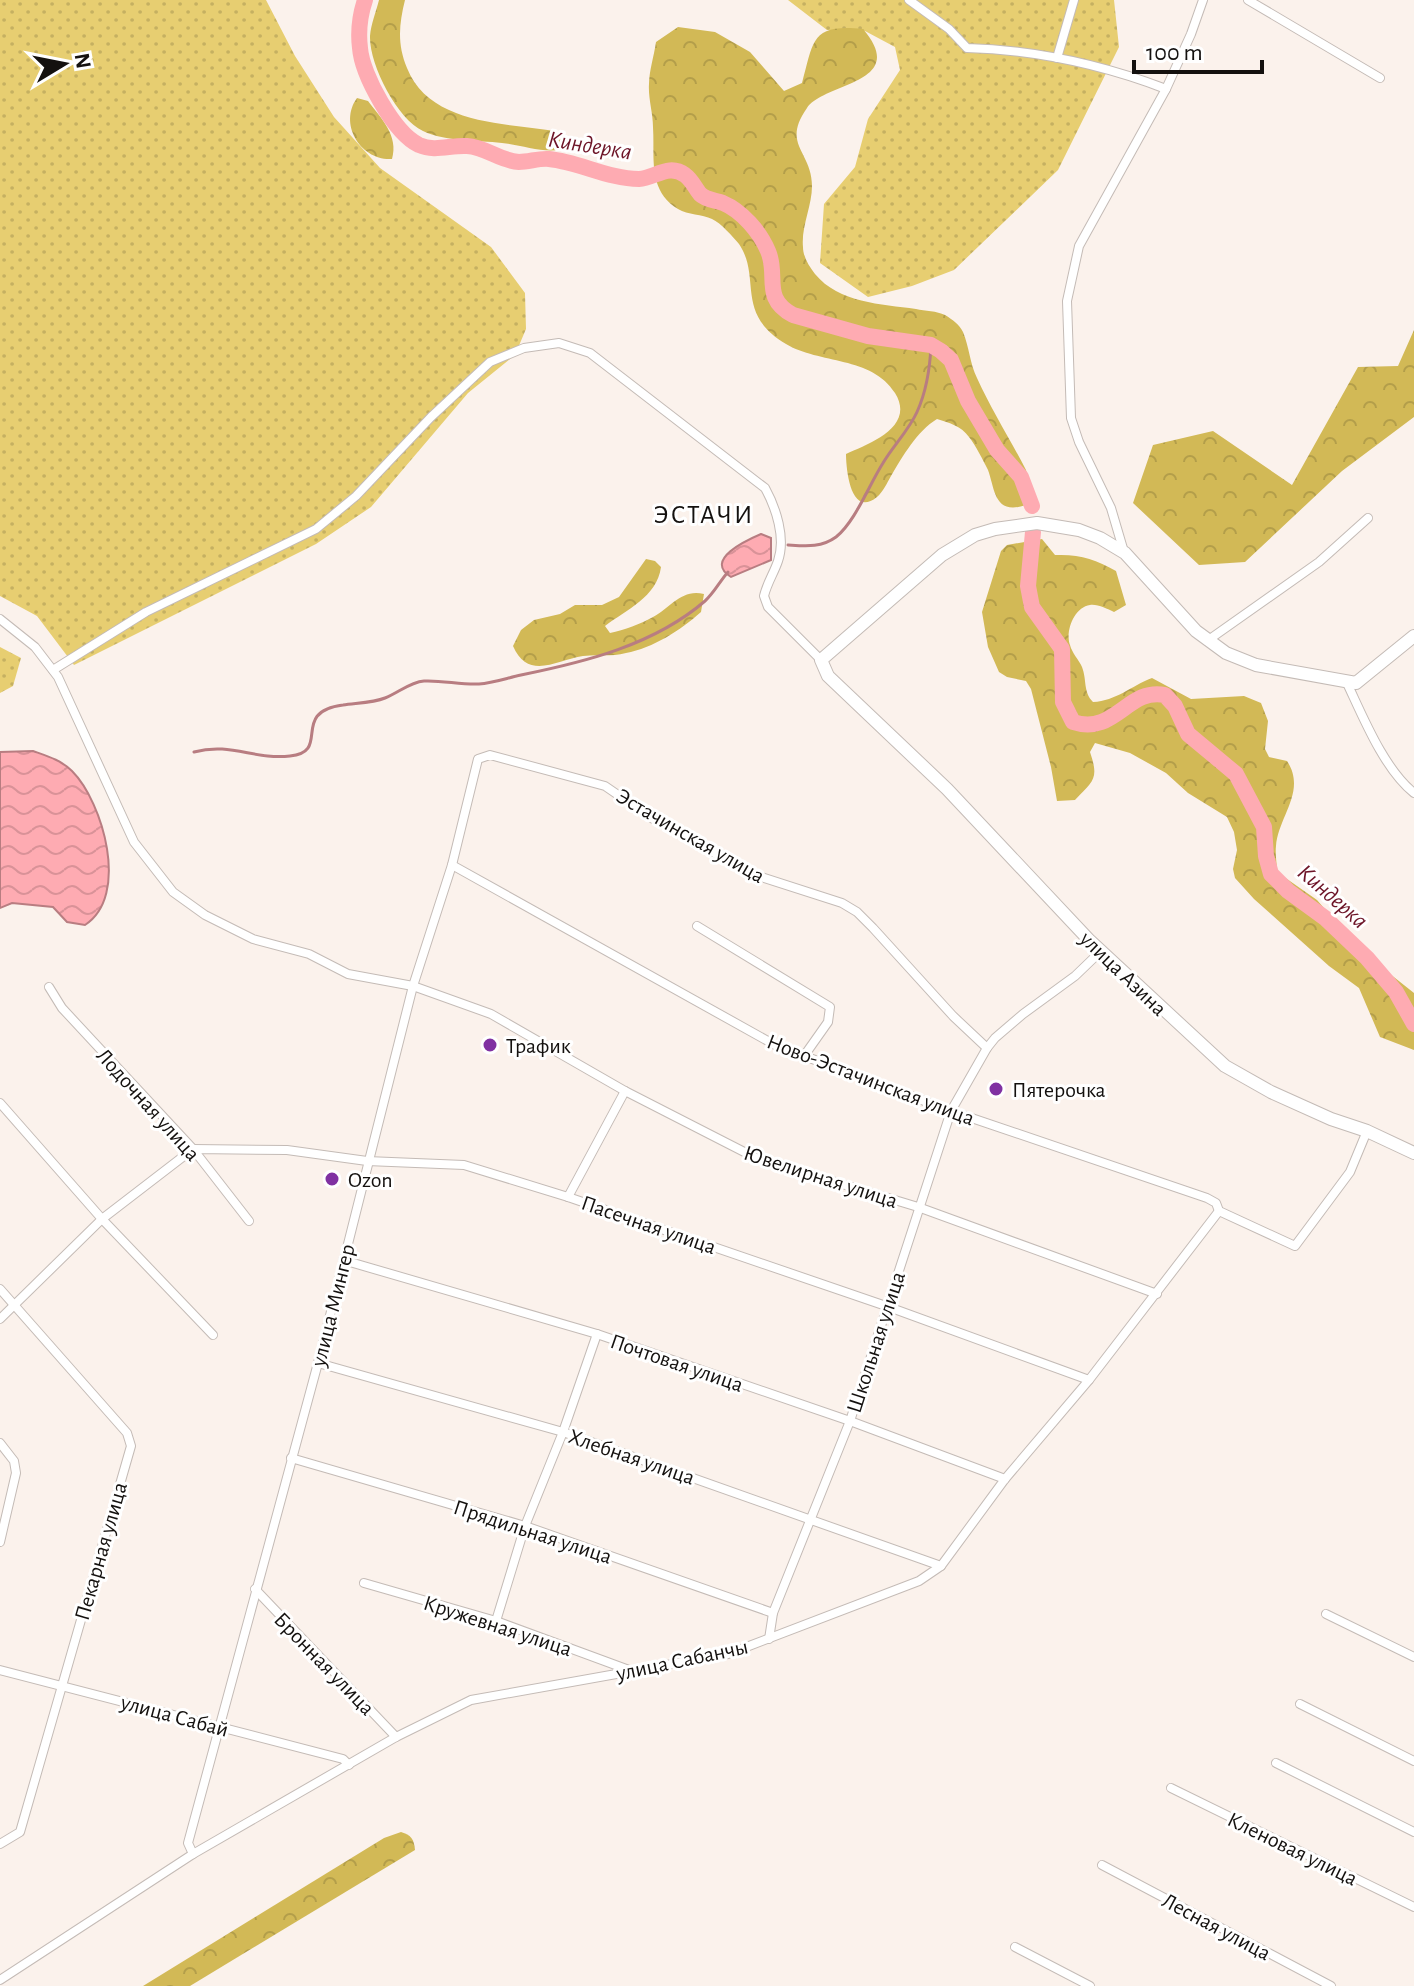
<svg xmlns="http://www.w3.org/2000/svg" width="1414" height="1986" viewBox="0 0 1414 1986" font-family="'Alegreya Sans',sans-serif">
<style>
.grass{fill:url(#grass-dots)}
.forest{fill:url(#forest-crowns)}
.water{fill:url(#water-waves);stroke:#b87d81;stroke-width:2}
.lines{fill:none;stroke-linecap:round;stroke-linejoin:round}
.stream{stroke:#b87d81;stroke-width:3}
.river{stroke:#feabb2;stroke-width:16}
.street-casing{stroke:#c4bbb6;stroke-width:10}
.secondary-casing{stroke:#c4bbb6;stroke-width:14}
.street{stroke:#fff;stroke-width:8}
.secondary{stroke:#fff;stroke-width:12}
.poi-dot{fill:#8031a2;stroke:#fff;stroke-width:3}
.labels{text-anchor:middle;stroke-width:6;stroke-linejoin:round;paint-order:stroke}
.street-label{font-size:22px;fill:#14110f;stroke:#fff}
.poi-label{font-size:22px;fill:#14110f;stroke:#fff;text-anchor:start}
.water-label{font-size:24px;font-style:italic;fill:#6d1528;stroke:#fff}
.quarter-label{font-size:26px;letter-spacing:2px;fill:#14110f;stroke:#fff}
</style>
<defs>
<pattern id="grass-dots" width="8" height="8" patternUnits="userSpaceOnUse" patternTransform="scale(2)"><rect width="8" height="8" fill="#e7ce71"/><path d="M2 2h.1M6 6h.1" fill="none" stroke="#c5b061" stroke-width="1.8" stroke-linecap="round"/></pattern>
<pattern id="forest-crowns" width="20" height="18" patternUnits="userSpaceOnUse" patternTransform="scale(2)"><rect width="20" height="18" fill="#d2b956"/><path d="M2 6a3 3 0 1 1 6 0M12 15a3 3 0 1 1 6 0" fill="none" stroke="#b39e4a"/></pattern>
<pattern id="water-waves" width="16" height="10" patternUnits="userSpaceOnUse" patternTransform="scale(2)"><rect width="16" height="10" fill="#feabb2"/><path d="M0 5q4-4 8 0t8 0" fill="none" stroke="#d99298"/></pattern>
</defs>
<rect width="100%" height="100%" fill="#fbf2ec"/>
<g class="grass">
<polygon points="0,0 266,0 295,56 334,117 380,168 491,247 525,293 526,329 515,355 468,393 371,507 316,544 74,665 37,616 0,596"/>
<polygon points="788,0 1114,0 1119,47 1058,170 954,270 912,286 868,297 820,263 824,204 855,167 868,119 900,70 895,47 865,31 827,30"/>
<polygon points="0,647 21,658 13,686 0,693"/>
</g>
<g class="forest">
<path d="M379,0H405C399,24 397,44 407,68C429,124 503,123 555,131L564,137L569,147C549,156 524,145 502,143C477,140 446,142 423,131C397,119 369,64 370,36C371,24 376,12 379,0Z"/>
<path d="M678,27L715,32L750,52L784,91L802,83C814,40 811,24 863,29C910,84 825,82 807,108C781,145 812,151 812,186C812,206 801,227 803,247C803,257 809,266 815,274C839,303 881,304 916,309C925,311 937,311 945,315C953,320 959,324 963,332C969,346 970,364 977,378C991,409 1010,439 1026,470L1029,483L1026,505C994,516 995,489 988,470C983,460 976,446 969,437C961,426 950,423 937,419C917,431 903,456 891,476C887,483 883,492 877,497C850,519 846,467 846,454C869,444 916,427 895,393C872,356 819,364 786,344C734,313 762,278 739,244C733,237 721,223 712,219C702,214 688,215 678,209C647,190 655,157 653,127C653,113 648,98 649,84C649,71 654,56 656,42Z"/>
<path d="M357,98L368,101C381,118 399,136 392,159C361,161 338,124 357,98Z"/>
<polygon points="1414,330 1414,417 1342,471 1245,562 1199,565 1133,503 1153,445 1213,431 1292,485 1358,367 1398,366"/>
<path d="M1042,539L1055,555C1080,554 1095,559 1116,571L1126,605L1114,612C1107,609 1098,604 1090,605C1074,607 1065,632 1070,645C1072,653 1079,660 1082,667C1087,680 1083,692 1093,702C1116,701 1131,686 1152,678L1191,699L1244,696L1261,703L1268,721L1265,749L1269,757L1287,761C1307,791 1278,817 1276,846C1275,854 1277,864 1277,872L1317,900L1361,951L1414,993V1050L1380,1037L1359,988L1329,966L1254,899L1235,878L1233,869L1237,850L1234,832L1227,817L1188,793L1166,773L1130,753L1095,743L1090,752C1099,779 1094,780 1075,800L1057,801L1051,767L1031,689L1026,681L1007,677L999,672L988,647L982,612L1001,551L1007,545Z"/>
<path d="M646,559L655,561L661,567C657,597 626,610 605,626L610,633C624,630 641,624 653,617C670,608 682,588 704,594L701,612C681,630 653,648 626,653C611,657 597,654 583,656C557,660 528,681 513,646L521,630L534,620L560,614L575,605H602L619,597Z"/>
<path d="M401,1832C411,1835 414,1839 415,1850L190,1986H143L384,1838Z"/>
</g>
<g class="water">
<path d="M761,534L771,538V560L731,577C703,560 747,540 761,534Z"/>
<path d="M33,751C47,756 61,760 72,771C103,802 130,896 85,925L67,922L53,907L12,903L0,908V752Z"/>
</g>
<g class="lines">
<g class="stream">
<path d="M788,545C805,546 821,548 836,537C855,522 869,485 883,463C893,446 909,430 917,412C927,390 930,369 931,345"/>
<path d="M194,752C231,742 254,760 290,756C332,752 289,712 343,705C356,703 373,703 385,698C398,693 410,682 424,681C442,680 461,685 479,684C493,683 507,678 521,675C585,662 654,645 705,601C714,593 720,581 728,572"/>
</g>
<g class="river">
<path d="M365,0C360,15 358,32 360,48C362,75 394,133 419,145C435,152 450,145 467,146C486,147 500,161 519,162C529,162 539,158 549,159C579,162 609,179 639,179C655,178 669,163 685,175C692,180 695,188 700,194C706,200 715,200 723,203C742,211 760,232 768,251C779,276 761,298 793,315L868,336L931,345L941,351L951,360L968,401L997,450L1021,477L1032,506"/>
<path d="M1033,532L1028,586L1032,607L1062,649L1063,702L1073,722C1115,736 1128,687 1165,695L1175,706L1188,734L1236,774L1264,827L1266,856L1271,874L1288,891L1325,918L1367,958L1396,992L1414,1024"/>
</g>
<g class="street-casing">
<g id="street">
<path d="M909,0L949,29L967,48C1035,50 1103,65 1166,89"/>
<polyline points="1248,0 1380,78"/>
<polyline points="1057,58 1074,0"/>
<polyline points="1124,552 1111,508 1079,442 1071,418 1067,301 1079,246 1166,89 1191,34 1203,0"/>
<polyline points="0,619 35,647 58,677 134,842 173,892 205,915 253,939 309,954 348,974 413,986 491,1014 625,1091 756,1158 918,1207 1157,1294"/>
<polyline points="1207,641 1319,562 1368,518"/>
<path d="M53,670L146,612L316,529L356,496L431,417L490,362L524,348L559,343L590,353L765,488C776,508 786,538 778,561C774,573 767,583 764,596L768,607L821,660"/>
<path d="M1347,683C1363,717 1384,769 1414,793"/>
<polyline points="452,865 775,1045 951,1111 1207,1198 1216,1203 1219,1211 1295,1246 1350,1172 1367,1131"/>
<polyline points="697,926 830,1007 828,1022 804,1056"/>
<polyline points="49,987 62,1008 193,1149 249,1221"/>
<polyline points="0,1103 102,1219 213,1335"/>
<polyline points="568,1197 625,1091"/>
<polyline points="343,1260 597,1334 850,1421 1005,1479"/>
<polyline points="0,1289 127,1433 131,1446 20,1832 0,1844"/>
<polyline points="0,1319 102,1219 193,1149 287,1150 367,1161 464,1165 568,1197 886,1306 1089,1380"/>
<polyline points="318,1363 563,1432 941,1566"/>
<polyline points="0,1443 14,1461 16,1473 0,1542"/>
<polyline points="291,1458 525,1526 773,1613"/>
<polyline points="364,1583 496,1621 629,1670"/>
<polyline points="255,1589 396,1737"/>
<polyline points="1326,1614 1414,1657"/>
<polyline points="496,1621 525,1526 563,1432 597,1334"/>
<polyline points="769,1639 773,1613 850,1421 951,1111 987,1048 995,1038 1023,1014 1075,976 1101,951"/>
<polyline points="0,1670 343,1759 349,1765"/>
<polyline points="1300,1704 1414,1761"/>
<polyline points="1276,1763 1414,1832"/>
<polyline points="1171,1788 1414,1907"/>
<polyline points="193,1854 188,1843 318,1363 413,986 452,865 478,759 490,755 605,786 653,819 752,874 842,903 857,912 873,928 953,1016 987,1048"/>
<polyline points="1102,1865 1331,1986"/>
<polyline points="1015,1947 1090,1986"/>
<polyline points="0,1980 193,1854 396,1737 471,1700 728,1654 919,1581 941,1566 1005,1479 1089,1380 1219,1211"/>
</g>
</g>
<g class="secondary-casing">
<polyline id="secondary" points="1414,636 1356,683 1256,665 1226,653 1196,631 1125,553 1100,538 1079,530 1037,523 995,529 975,535 942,555 821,660 828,676 947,789 1090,941 1225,1066 1271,1092 1331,1119 1367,1131 1414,1153"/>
</g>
<use href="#street" class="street"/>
<use href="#secondary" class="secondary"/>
</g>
<g class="poi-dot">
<circle cx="490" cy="1045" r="8"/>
<circle cx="996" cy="1089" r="8"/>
<circle cx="332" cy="1179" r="8"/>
</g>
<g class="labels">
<g class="street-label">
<text transform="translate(691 835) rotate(30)" y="8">Эстачинская улица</text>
<text transform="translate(1124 973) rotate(44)" y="8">улица Азина</text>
<text transform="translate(871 1079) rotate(21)" y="8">Ново-Эстачинская улица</text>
<text transform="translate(149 1104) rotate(48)" y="8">Лодочная улица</text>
<text transform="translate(821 1176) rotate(18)" y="8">Ювелирная улица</text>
<text transform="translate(649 1224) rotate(19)" y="8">Пасечная улица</text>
<text transform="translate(332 1305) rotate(-76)" y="8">улица Мингер</text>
<text transform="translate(875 1342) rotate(-72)" y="8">Школьная улица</text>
<text transform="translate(677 1362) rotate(19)" y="8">Почтовая улица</text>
<text transform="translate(632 1456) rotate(19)" y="8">Хлебная улица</text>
<text transform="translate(533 1531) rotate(18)" y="8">Прядильная улица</text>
<text transform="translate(100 1551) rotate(-74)" y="8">Пекарная улица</text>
<text transform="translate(498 1625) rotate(18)" y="8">Кружевная улица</text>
<text transform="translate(682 1659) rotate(-12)" y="8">улица Сабанчы</text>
<text transform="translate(325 1663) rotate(46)" y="8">Бронная улица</text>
<text transform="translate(175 1715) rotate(15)" y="8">улица Сабай</text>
<text transform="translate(1293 1848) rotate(26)" y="8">Кленовая улица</text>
<text transform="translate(1217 1926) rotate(28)" y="8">Лесная улица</text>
</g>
<g class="poi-label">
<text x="506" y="1053">Трафик</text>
<text x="1012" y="1097">Пятерочка</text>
<text x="348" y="1187">Ozon</text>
</g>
<g class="water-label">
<text transform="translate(590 145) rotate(9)" y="8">Киндерка</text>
<text transform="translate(1333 896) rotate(41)" y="8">Киндерка</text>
</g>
<g class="quarter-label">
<text x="704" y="523">ЭСТАЧИ</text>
</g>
</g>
<g transform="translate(64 64) rotate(80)" stroke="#ffffff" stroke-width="6" paint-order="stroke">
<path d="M0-6L14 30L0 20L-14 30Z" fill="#14110f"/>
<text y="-12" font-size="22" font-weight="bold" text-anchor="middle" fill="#14110f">N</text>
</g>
<path d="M1134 60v12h128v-12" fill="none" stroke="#14110f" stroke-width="4"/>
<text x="1146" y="60" font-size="24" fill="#14110f" stroke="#ffffff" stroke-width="6" paint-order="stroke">100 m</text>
</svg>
